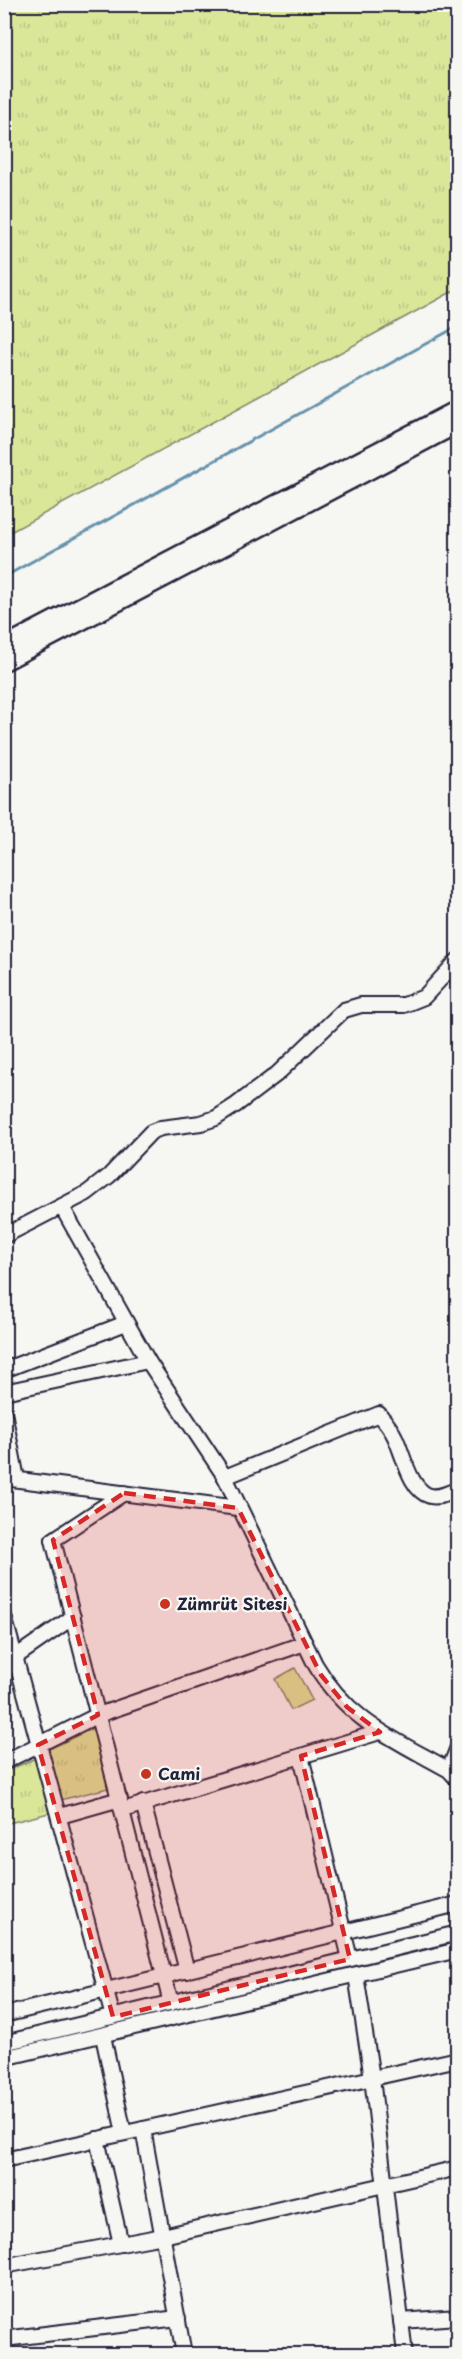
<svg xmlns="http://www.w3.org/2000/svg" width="462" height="2359" viewBox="0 0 462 2359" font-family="'Playpen Sans',sans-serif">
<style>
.grass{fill:url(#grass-tufts);stroke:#7e846a;stroke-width:1.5}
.pitch{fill:#dae799;stroke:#7e846a;stroke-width:1.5}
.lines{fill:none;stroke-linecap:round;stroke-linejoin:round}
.stream{stroke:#6692ab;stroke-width:3}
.minor-casing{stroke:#22223b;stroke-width:18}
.major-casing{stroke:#22223b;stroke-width:21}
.minor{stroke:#f6f6f2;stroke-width:14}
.major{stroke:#f6f6f2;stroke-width:16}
.marked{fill:#d62828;fill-opacity:0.2;stroke:#d62828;stroke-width:4.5;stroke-dasharray:12 8;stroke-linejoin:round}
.poi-dot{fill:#c8321e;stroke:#f6f6f2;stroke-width:2}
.labels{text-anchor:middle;stroke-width:4.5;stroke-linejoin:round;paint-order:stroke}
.poi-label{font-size:16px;font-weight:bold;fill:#22223b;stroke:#f6f6f2;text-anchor:start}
</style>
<defs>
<pattern id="grass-tufts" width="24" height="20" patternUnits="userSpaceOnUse" patternTransform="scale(1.5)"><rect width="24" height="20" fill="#dae799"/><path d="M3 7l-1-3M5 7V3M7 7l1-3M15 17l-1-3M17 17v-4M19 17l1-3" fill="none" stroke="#bbc685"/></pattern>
</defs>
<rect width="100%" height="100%" fill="#f6f6f2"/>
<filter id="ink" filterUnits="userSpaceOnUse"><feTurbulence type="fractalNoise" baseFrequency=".0167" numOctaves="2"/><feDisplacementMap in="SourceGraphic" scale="12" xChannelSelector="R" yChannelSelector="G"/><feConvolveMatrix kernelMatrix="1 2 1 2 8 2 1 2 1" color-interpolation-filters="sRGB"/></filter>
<g filter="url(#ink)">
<g class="grass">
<polygon points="5,4 457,5 457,289 5,535"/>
<polygon points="93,1728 112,1787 60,1800 47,1750"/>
<polygon points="38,1757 53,1812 5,1824 4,1772"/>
</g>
<polygon class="pitch" points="295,1668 312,1700 291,1710 275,1679"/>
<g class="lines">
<polyline class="stream" points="4,577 458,326"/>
<g class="minor-casing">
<g id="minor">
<path d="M62,1207L148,1361L225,1477L315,1664C348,1721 394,1739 449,1770L458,1780"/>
<polyline points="4,1236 87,1193 109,1176 151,1132 161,1128 201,1123 216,1118 236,1105 277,1074 344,1010 361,1005 404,1005 424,997 458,960"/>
<polyline points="4,1370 126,1323"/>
<polyline points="4,1392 148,1361"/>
<polyline points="4,1412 17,1479"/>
<path d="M225,1477L379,1414C385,1421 391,1428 395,1437C403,1453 410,1491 430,1496C440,1498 449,1493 458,1489"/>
<polyline points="4,1478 238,1508"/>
<polyline points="124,1493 53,1540 171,2003"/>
<polyline points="4,1616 113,2017"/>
<polyline points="4,1665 73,1617"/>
<polyline points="301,1756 350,1959"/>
<polyline points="4,1762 98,1715 305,1643"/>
<polyline points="449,1770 458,1747"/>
<polyline points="143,1803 187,1971"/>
<polyline points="123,1810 380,1732"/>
<polyline points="60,1816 120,1799"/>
<polyline points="356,1975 372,2078 405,2354"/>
<polyline points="4,2015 458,1904"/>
<polyline points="103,2036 124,2133"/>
<polyline points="4,2043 458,1933"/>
<polyline points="4,2058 458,1950"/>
<polyline points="143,2129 184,2354"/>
<polyline points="97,2139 121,2244"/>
<polyline points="4,2160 458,2059"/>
<polyline points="4,2266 163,2236 458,2168"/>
<polyline points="401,2321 458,2317"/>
<polyline points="4,2339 178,2318"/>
</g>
</g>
<g class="major-casing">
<g id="major">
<polyline points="4,646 458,409"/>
<polyline points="4,662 458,424"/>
</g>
</g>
<use href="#minor" class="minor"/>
<use href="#major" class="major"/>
</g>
</g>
<path class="marked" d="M124,1493L238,1508L321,1675L347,1707L380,1732L301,1756L350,1959L113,2017L38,1745L98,1715L53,1540Z"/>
<g class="poi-dot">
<circle cx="165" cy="1604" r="6"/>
<circle cx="146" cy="1774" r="6"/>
</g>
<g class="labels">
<g class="poi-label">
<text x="177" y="1610">Zümrüt Sitesi</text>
<text x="158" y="1780">Cami</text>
</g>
</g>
<rect width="462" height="2359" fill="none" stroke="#f6f6f2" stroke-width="24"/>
<rect x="12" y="12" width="438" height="2335" fill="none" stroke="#22223b" stroke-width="2" filter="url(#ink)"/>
</svg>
